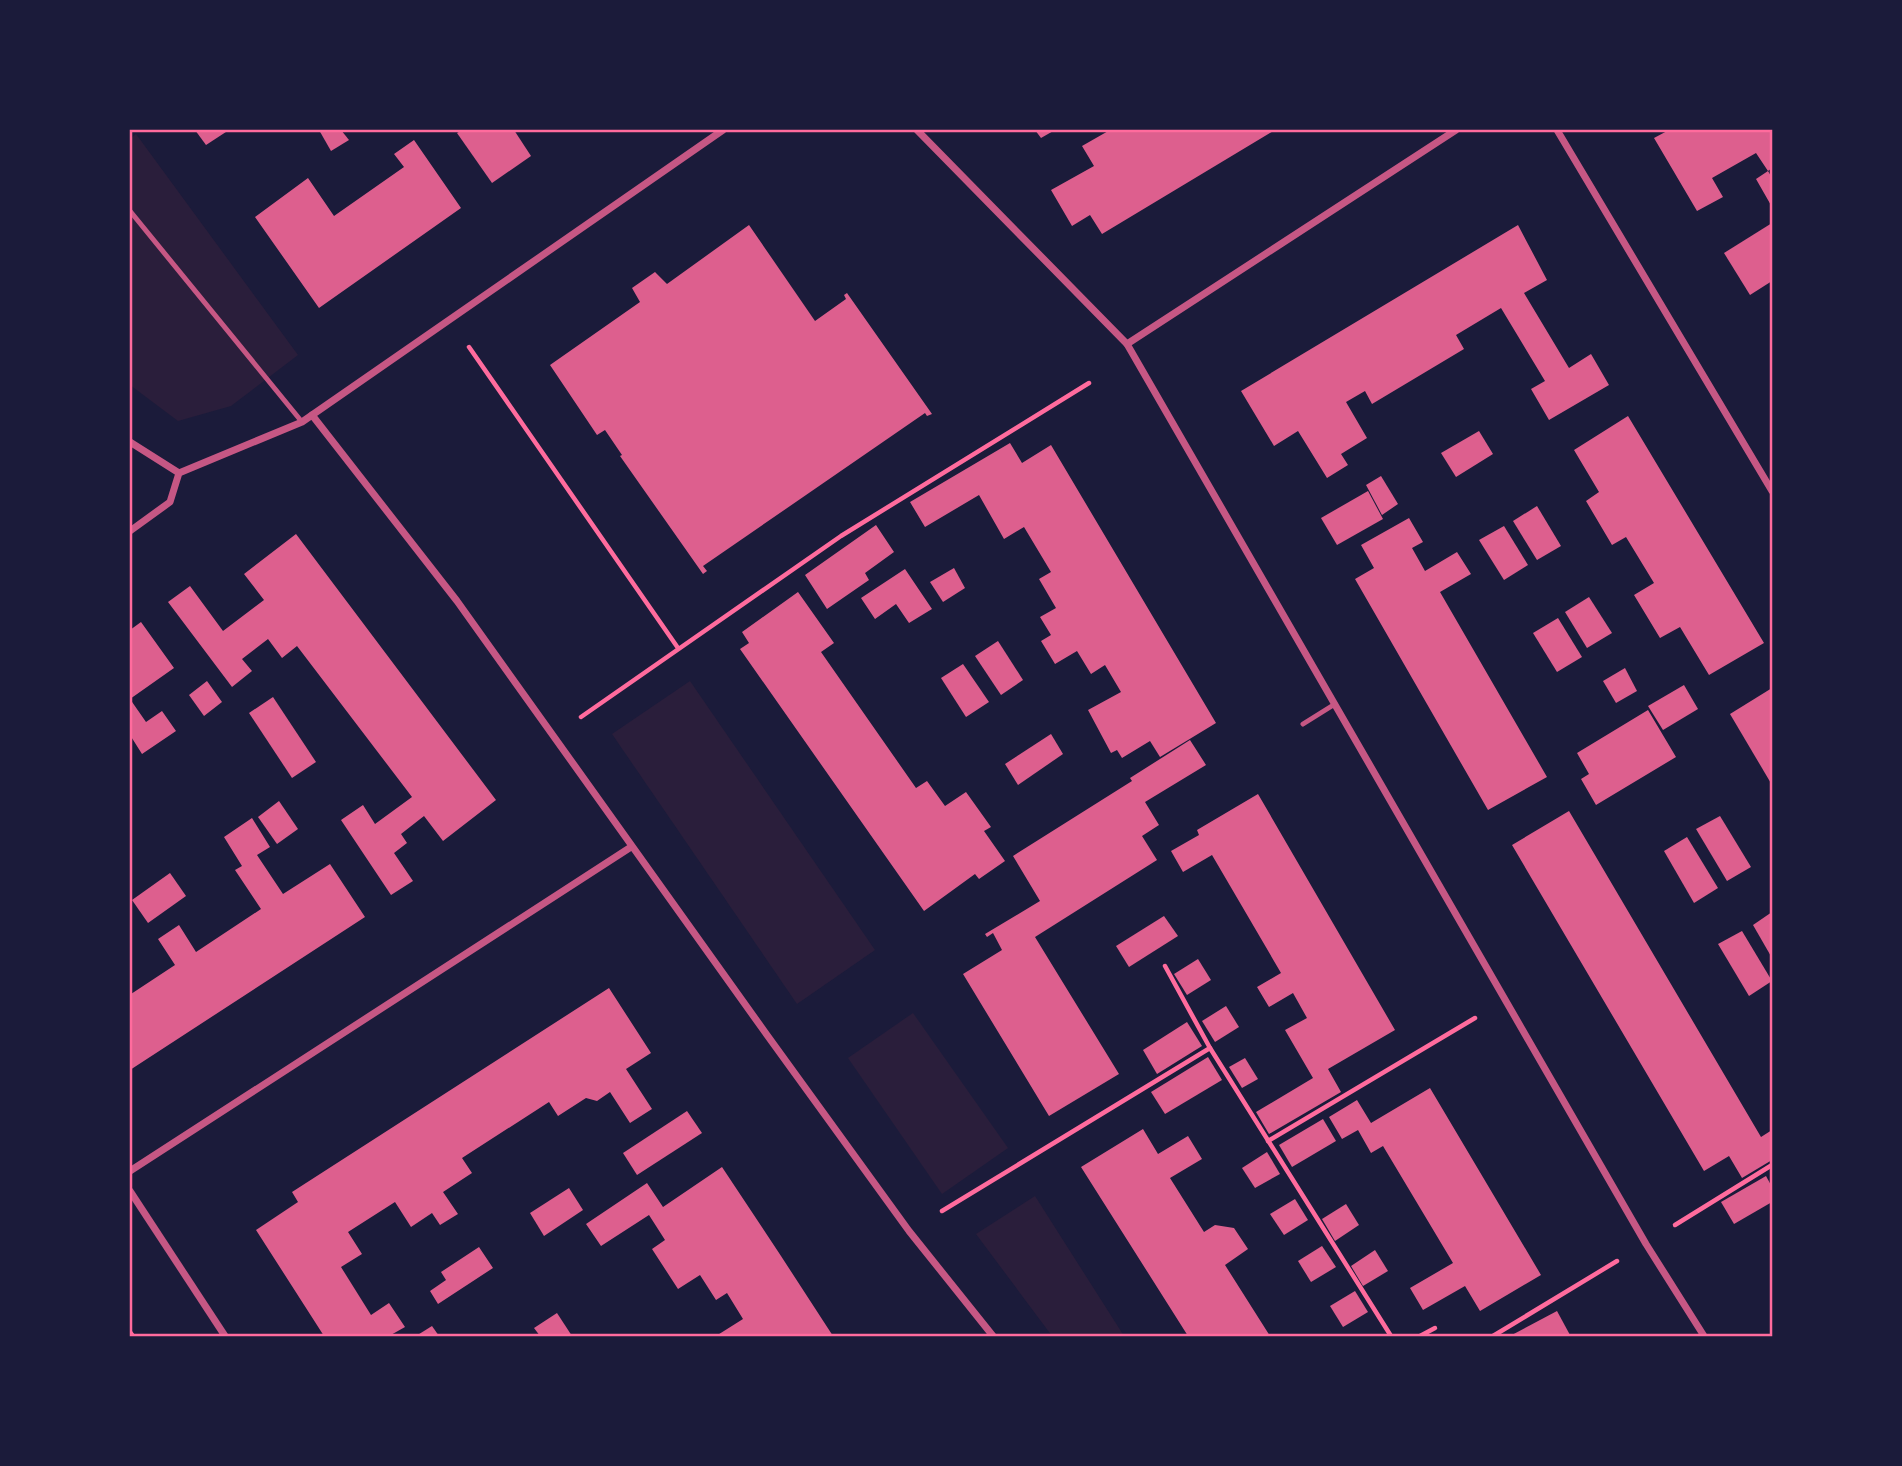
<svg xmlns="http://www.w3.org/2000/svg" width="1902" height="1466" viewBox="0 0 1902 1466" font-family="'Golos Text',sans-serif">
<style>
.green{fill:#2a1e3b}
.building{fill:#dd5f8e}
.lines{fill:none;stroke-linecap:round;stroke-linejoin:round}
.path{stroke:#ff6b9d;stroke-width:4.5}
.service{stroke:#c65784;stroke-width:5}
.minor{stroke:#c65784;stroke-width:7}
.neatline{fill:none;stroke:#ff6b9d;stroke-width:2.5}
</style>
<rect width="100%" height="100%" fill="#1b1b3a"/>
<g class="green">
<polygon points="136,134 298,355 231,406 178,421 130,385 130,139"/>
<polygon points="690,681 875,950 797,1004 612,734"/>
<polygon points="913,1013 1008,1148 942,1194 848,1058"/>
<polygon points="1035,1196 1124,1336 1052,1336 976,1234"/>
</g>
<g class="building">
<polygon points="195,130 229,130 206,145"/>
<polygon points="319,130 341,130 349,140 331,151"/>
<polygon points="462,130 514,130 531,156 492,183 457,133"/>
<polygon points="1035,130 1055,130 1041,138"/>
<polygon points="1110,130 1275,130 1102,234 1090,215 1072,226 1051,190 1094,166 1082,146"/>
<polygon points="1669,130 1772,130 1772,168 1768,171 1772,178 1772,207 1756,179 1768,171 1756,153 1712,178 1723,197 1697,211 1654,138"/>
<polygon points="414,140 461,208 319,308 255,217 308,178 334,216 404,167 394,154"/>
<polygon points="1772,223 1772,281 1750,295 1724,253"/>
<polygon points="749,225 815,321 846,299 844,295 847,293 932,414 927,416 925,413 703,566 707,571 703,574 620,456 622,455 605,430 597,435 550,365 640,302 632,288 655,272 667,284"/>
<polygon points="1518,225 1547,280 1524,293 1569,368 1591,354 1609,385 1549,420 1531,389 1545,381 1501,308 1456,335 1464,349 1372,404 1365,391 1346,402 1367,438 1341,454 1348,465 1327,478 1298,431 1274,446 1241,391"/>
<polygon points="1628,416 1764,643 1709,675 1680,627 1660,638 1634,595 1654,583 1626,537 1612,545 1586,501 1599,492 1574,450"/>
<polygon points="1479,431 1493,454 1456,477 1441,453"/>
<polygon points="1010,443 1022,463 1051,445 1216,723 1160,757 1150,741 1122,758 1117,750 1111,753 1088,710 1121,692 1105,665 1091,674 1077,651 1055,664 1041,641 1051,635 1040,617 1056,608 1039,579 1051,572 1024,527 1004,539 979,495 925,527 910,502"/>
<polygon points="1381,476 1398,504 1382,515 1366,485"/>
<polygon points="1368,491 1383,519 1337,545 1321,518"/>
<polygon points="1537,506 1561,546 1537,560 1513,521"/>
<polygon points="1409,518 1423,542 1412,548 1425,571 1457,552 1471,574 1440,592 1547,777 1488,810 1355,579 1374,568 1361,545"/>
<polygon points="876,525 894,552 865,573 869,580 827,609 805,575"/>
<polygon points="1504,526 1528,565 1504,580 1479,540"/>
<polygon points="296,534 496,800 443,841 424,816 401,834 407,843 394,853 413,881 391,895 341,820 363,805 375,824 412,797 297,646 282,658 268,639 242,659 252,671 232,687 168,602 190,586 223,631 264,600 244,574"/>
<polygon points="954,568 965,588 943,602 930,582"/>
<polygon points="905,569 932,609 909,623 896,604 875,619 861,598"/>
<polygon points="798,592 834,643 821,652 916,788 927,781 945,806 966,792 991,827 984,831 1005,861 979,879 975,874 924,911 740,649 749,643 742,632"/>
<polygon points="1589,597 1612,633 1587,648 1565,612"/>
<polygon points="1558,618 1582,657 1557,672 1533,633"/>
<polygon points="141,622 174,668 130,699 146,722 162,711 176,731 142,754 130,735 130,630"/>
<polygon points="998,641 1023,680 1001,695 975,656"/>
<polygon points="963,664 989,702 966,717 941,678"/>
<polygon points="1625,668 1637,691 1616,703 1603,681"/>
<polygon points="207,681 222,702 204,716 189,695"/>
<polygon points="1684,685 1698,709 1663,730 1648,706"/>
<polygon points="1772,688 1772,785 1730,714"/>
<polygon points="273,697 316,762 292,778 249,713"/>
<polygon points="1648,710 1676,757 1596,805 1581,779 1589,774 1577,753"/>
<polygon points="1051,734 1063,754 1018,785 1005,764"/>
<polygon points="1190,740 1206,765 1145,802 1159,825 1142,836 1157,860 1035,937 1119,1074 1049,1116 963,974 1002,950 993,933 987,937 985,934 1040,901 1013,856 1132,781 1130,778"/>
<polygon points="1258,794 1395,1030 1328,1069 1341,1092 1269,1134 1256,1112 1313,1078 1285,1030 1307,1018 1293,993 1269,1007 1257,987 1281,973 1212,855 1183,872 1171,851 1199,835 1197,830"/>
<polygon points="279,801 298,829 277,844 258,817"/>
<polygon points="1569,811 1761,1137 1772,1130 1772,1160 1742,1178 1729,1156 1704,1171 1512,845"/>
<polygon points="1720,816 1751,867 1727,881 1696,829"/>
<polygon points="252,818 270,847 257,855 283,894 330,864 365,917 130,1070 130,991 131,994 175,965 158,939 179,925 196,952 261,909 235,870 242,866 224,837"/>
<polygon points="1687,837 1718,888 1694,903 1664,851"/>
<polygon points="170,873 186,896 148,923 132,900"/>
<polygon points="1772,912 1772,958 1753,925"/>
<polygon points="1164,916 1178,936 1129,967 1116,946"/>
<polygon points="1742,931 1772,981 1749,996 1718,944"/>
<polygon points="1198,959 1211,980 1187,995 1174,974"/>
<polygon points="609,988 651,1053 626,1069 652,1109 630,1123 610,1092 597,1101 586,1098 558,1116 549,1102 462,1158 472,1173 443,1192 458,1214 440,1225 432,1213 411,1227 395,1202 348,1232 362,1254 341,1267 371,1315 389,1303 405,1327 389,1336 324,1336 256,1230 298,1202 292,1192"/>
<polygon points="1226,1006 1239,1027 1215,1042 1202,1021"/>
<polygon points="1187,1022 1202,1046 1157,1074 1143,1050"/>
<polygon points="1208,1057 1222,1080 1165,1114 1151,1092"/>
<polygon points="1245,1058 1258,1079 1242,1088 1229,1067"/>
<polygon points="1430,1088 1541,1275 1480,1311 1465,1286 1423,1310 1410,1288 1453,1263 1383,1146 1371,1153 1358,1130 1342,1139 1329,1117 1357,1100 1371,1123"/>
<polygon points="687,1111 702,1133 637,1175 623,1153"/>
<polygon points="1323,1119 1336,1141 1292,1167 1279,1145"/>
<polygon points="1143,1129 1158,1154 1188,1136 1202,1159 1170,1178 1204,1232 1215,1225 1234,1228 1248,1249 1225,1265 1270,1336 1188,1336 1081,1167"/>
<polygon points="1267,1152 1280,1174 1255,1188 1242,1168"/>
<polygon points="722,1167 781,1256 833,1336 716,1336 743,1319 727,1293 716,1300 700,1275 678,1289 652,1249 665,1240 649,1215 601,1246 586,1224 647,1183 663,1207"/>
<polygon points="1766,1176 1772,1187 1772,1202 1734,1224 1721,1202"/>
<polygon points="569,1188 583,1210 544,1236 530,1213"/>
<polygon points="1295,1199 1308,1220 1284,1235 1270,1214"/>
<polygon points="1346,1204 1359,1225 1335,1241 1322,1219"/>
<polygon points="1322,1246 1336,1267 1311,1282 1298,1261"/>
<polygon points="479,1247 493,1268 438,1304 430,1291 446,1280 441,1272"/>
<polygon points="1375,1250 1388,1271 1363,1286 1351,1266"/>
<polygon points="1355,1291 1368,1312 1343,1327 1330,1306"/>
<polygon points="1557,1311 1570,1335 1510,1336"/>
<polygon points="557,1313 572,1336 540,1336 534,1328"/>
<polygon points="432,1326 439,1336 416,1336"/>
</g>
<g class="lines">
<g class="path">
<polyline points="469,347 678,648"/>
<polyline points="581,717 841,536 1089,383"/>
<polyline points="1165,966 1210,1048"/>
<polyline points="1268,1141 1475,1018"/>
<polyline points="942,1211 1210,1048 1391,1336"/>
<polyline points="1675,1225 1772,1165"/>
<polyline points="130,1332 133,1336"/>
<polyline points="1420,1336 1435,1328"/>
<polyline points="1493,1336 1617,1261"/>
</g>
<g class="service">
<polyline points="130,211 302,422"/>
<polyline points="1303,724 1335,704"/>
</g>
<g class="minor">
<polyline points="917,130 1127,344 1646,1244 1704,1336"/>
<polyline points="1557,130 1772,491"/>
<polyline points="1127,344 1456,130"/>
<polyline points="312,415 457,601 767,1035 909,1231 993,1336"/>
<polyline points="130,442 179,473"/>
<polyline points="130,531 170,502 179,473 302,422 723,130"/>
<polyline points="130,1171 631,847"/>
<polyline points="130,1191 225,1336"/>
</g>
</g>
<rect width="1902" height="1466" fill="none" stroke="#1b1b3a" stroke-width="262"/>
<rect x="131" y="131" width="1640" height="1204" class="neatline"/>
</svg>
